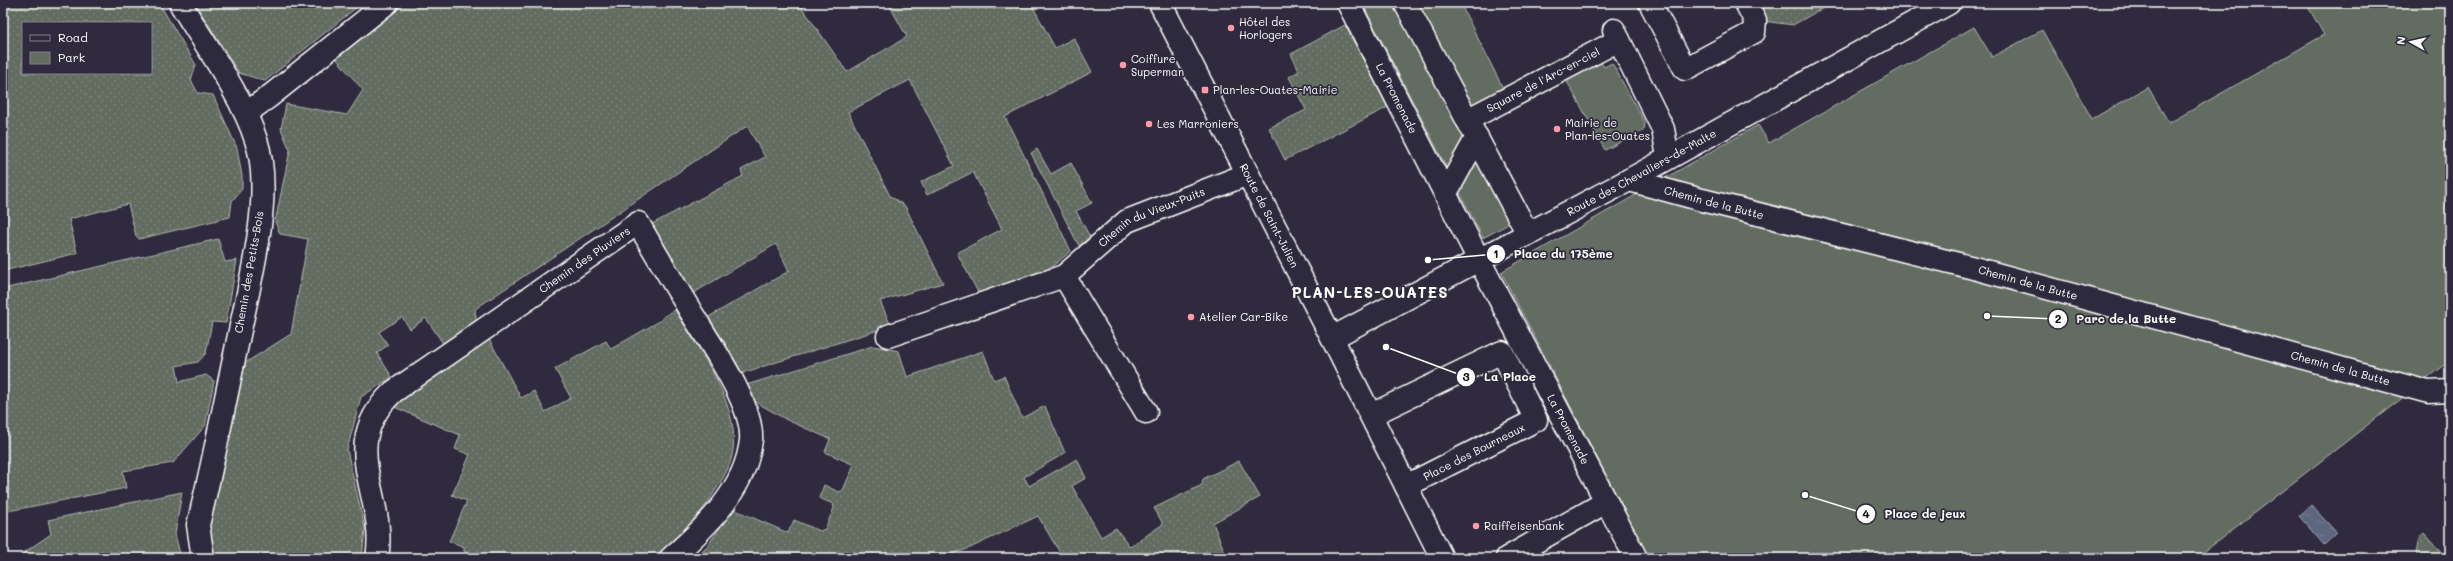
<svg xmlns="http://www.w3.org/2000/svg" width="2453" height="561" viewBox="0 0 2453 561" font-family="Mali,sans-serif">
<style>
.grass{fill:url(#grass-dots);stroke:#b2b6b0;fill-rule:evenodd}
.park{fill:#646c60;stroke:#b2b6b0}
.water{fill:url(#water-ripples);stroke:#9da3b2}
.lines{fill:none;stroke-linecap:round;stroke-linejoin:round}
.minor-casing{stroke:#fff;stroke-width:25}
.major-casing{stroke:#fff;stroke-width:25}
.minor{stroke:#2f2a3d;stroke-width:22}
.major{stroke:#2f2a3d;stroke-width:22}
.poi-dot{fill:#ff9aa2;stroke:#2f2a3d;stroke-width:1.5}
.labels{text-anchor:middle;stroke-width:3.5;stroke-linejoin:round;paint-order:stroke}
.poi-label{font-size:11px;fill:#fff;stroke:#2f2a3d;text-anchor:start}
.street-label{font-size:11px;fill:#fff;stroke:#2f2a3d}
.district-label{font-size:15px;font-weight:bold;letter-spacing:1px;fill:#fff;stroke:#2f2a3d}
.leader{fill:none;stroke:#fff;stroke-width:1.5}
.callout-dot{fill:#fff;stroke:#2f2a3d;stroke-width:1.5}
.mark-label{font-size:12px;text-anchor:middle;font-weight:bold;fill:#111}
.callout-label{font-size:12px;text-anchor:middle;font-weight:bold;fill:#fff;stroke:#2f2a3d;stroke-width:3.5;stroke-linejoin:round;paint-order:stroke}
</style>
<defs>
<pattern id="grass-dots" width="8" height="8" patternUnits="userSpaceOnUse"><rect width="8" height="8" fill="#646c60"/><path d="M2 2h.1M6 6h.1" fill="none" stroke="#7b8278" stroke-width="1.8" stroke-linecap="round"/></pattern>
<pattern id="water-ripples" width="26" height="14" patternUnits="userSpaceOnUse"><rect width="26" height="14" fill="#5c667f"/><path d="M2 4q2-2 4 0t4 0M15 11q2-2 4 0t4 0" fill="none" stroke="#747d92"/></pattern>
</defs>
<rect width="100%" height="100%" fill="#2f2a3d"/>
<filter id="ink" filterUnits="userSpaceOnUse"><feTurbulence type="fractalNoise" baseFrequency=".025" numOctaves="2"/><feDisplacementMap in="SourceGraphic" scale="8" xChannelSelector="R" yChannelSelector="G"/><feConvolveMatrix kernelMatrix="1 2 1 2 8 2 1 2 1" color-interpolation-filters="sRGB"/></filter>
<g filter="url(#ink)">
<g class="grass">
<path d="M3,3H159L196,65L191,80L198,93L213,95L237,148L242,176V189L232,201L230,217L139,239L136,236L128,204L69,219L77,253L3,271ZM23,23H151V73H23Z"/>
<polygon points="195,3 362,3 265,81 239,73"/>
<polygon points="406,3 463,3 469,11 477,3 799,3 847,72 907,37 888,3 1031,3 1055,48 1074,38 1092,72 1005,117 1071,251 1049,269 980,296 957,253 1002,229 973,172 927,195 921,182 954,166 910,80 848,112 890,196 905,206 943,283 880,301 891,326 736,375 705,319 789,271 776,244 692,294 652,224 743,176 741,170 765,157 747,126 478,307 475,310 477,325 444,345 426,318 410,329 402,317 379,332 388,345 377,353 392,377 361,397 347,450 365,529 362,558 213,558 206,532 237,368 291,334 308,239 280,234 275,222 290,150 281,129 286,104 347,115 363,90 334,56"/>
<polygon points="1746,3 1832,3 1793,25 1755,20"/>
<polygon points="1345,25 1388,107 1285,160 1269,128 1306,110 1289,77 1299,71 1291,54"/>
<polygon points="1037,149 1051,174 1071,163 1092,203 1076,211 1090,237 1079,246 1031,153"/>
<polygon points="218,239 225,262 237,260 226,323 212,322 206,353 198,362 176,366 179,382 206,375 214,381 205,426 173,463 123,471 126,488 3,512 3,289"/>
<path d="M675,310C699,351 743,407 732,456C728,473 717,488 708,502C692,524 674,545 649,558H478L464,551V547L449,541L467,501L452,495L470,455L455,449L460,435L392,406L489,339L521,398L534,391L545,412L571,398L555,369L606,341L611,349L663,319V317Z"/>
<polygon points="873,346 899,351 907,377 983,351 994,380 1004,376 1022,418 1045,406 1065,453 1024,477 1029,486 1077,459 1086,478 1072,486 1101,537 1116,528 1130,547 1163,524 1154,508 1202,485 1203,479 1239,461 1260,497 1213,523 1227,558 1063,558 1038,516 970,548 941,558 695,558 708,545 733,509 788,533 794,520 820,531 825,529 834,508 833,504 819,498 824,485 839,492 843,490 853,467 852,464 825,452 830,439 787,420 754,401 743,386"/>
<polygon points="182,492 175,534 181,558 16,558 51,534 48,520"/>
<polygon points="2424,533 2447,558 2420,558 2416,553 2419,538"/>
</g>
<g class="park">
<polygon points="1362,3 1460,3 1504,90 1456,116 1512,222 1483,238"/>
<polygon points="2306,3 2450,3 2450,361 2196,558 1649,558 1501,272 1758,125 1769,143 1974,27 1992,57 2042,30 2092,119 2148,87 2169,123 2324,35"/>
<polygon points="1600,61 1604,67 1612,63 1645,123 1644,130 1605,150 1565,78"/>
</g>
<polygon class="water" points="2311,505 2337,533 2324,545 2299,516"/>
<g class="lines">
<g class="minor-casing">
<g id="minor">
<path d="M180,3C205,45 241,94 256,140C275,195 248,288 237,345C224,405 213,465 198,525L203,558"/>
<path id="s1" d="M1348,3L1479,260L1636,558"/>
<polyline points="1405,3 1528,234"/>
<polyline points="1650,3 1685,69 1754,32 1755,20 1746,3"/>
<polyline points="1614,30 1663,129 1668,157"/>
<polyline points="246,113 270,96 387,3"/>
<path id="s2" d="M1467,120L1619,40"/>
<path id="s3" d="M1629,180L1702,200L1974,268L2428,392L2450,391"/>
<polyline points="1446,193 1477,137"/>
<polyline points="1064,276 1146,412"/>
<path id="s4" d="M888,336L1064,276L1127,221L1248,174"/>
<path id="s5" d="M1332,338L1629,180L1949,3"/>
<polyline points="1371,415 1502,352 1536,420 1406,486"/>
<path id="s6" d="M377,558C388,496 335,447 393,392L638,223C655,253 673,282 691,312C709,342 754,405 751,440C746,489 706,527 671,558"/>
<polyline points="1507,558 1606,502"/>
</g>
</g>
<g class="major-casing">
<g id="major">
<path id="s7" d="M1160,3L1332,338L1442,558"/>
</g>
</g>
<use href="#minor" class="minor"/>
<use href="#major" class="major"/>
</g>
</g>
<g class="poi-dot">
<circle cx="1231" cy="28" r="4"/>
<circle cx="1123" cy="65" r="4"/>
<rect x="1201" y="86" width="8" height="8" rx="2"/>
<circle cx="1149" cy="124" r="4"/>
<circle cx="1557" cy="129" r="4"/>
<circle cx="1191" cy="317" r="4"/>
<circle cx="1476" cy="526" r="4"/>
</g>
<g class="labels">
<g class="poi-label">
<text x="1239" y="26">Hôtel des<tspan x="1239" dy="13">Horlogers</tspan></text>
<text x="1131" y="63">Coiffure<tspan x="1131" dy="13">Superman</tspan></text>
<text x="1213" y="94">Plan-les-Ouates-Mairie</text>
<text x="1565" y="127">Mairie de<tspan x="1565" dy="13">Plan-les-Ouates</tspan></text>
<text x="1157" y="128">Les Marroniers</text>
<text x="1199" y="321">Atelier Car-Bike</text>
<text x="1484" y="530">Raiffeisenbank</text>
</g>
<g class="street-label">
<text dy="4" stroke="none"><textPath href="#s2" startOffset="86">Square de l'Arc-en-ciel</textPath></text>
<text dy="4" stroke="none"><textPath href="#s1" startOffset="107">La Promenade</textPath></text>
<text dy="4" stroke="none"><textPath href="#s5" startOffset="351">Route des Chevaliers-de-Malte</textPath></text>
<text dy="4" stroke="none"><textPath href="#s3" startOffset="88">Chemin de la Butte</textPath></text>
<text dy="4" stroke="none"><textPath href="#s7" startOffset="239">Route de Saint-Julien</textPath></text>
<text dy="4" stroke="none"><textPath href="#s4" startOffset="293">Chemin du Vieux-Puits</textPath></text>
<text dy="4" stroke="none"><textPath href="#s6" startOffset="408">Chemin des Pluviers</textPath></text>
<text transform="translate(249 272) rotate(-80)" y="4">Chemin des Petits-Bois</text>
<text dy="4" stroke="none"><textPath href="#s3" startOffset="412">Chemin de la Butte</textPath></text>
<text dy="4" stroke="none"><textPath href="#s3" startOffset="736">Chemin de la Butte</textPath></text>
<text dy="4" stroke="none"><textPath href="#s1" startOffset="480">La Promenade</textPath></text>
<text transform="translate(1474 452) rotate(-27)" y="4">Place des Bourneaux</text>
</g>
<g class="district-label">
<text x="1370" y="298">PLAN-LES-OUATES</text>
</g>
</g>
<path class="leader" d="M1428 260L1496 254M1987 316L2058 319M1386 347L1466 377M1805 495L1866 514"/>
<g class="callout-dot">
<circle cx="1428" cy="260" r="4"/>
<circle cx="1987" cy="316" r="4"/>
<circle cx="1386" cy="347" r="4"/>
<circle cx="1805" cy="495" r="4"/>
<circle cx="1496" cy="254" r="10"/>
<circle cx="2058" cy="319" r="10"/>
<circle cx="1466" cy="377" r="10"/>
<circle cx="1866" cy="514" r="10"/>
</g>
<g class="mark-label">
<text x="1496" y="258">1</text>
<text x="2058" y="323">2</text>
<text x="1466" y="381">3</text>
<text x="1866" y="518">4</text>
</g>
<g class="callout-label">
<text x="1563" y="258">Place du 175ème</text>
<text x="2126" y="323">Parc de la Butte</text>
<text x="1510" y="381">La Place</text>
<text x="1925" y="518">Place de jeux</text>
</g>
<rect width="2453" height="561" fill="none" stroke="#2f2a3d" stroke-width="16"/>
<rect x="8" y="8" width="2437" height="545" fill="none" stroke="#fff" stroke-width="1.5" filter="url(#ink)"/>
<rect x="22" y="22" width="130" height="52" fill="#2f2a3d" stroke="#827f8b"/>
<rect x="30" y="35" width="20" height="6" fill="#2f2a3d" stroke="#827f8b"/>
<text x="58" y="42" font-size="12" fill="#ffffff">Road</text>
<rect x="30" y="52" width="20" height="12" fill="#646c60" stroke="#827f8b"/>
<text x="58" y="62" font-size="12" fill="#ffffff">Park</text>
<g transform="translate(2411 42) rotate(278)" stroke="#2f2a3d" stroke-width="3" paint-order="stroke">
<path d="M0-3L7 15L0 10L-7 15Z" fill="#ffffff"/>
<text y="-6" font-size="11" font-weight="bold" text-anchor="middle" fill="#ffffff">N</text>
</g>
</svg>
